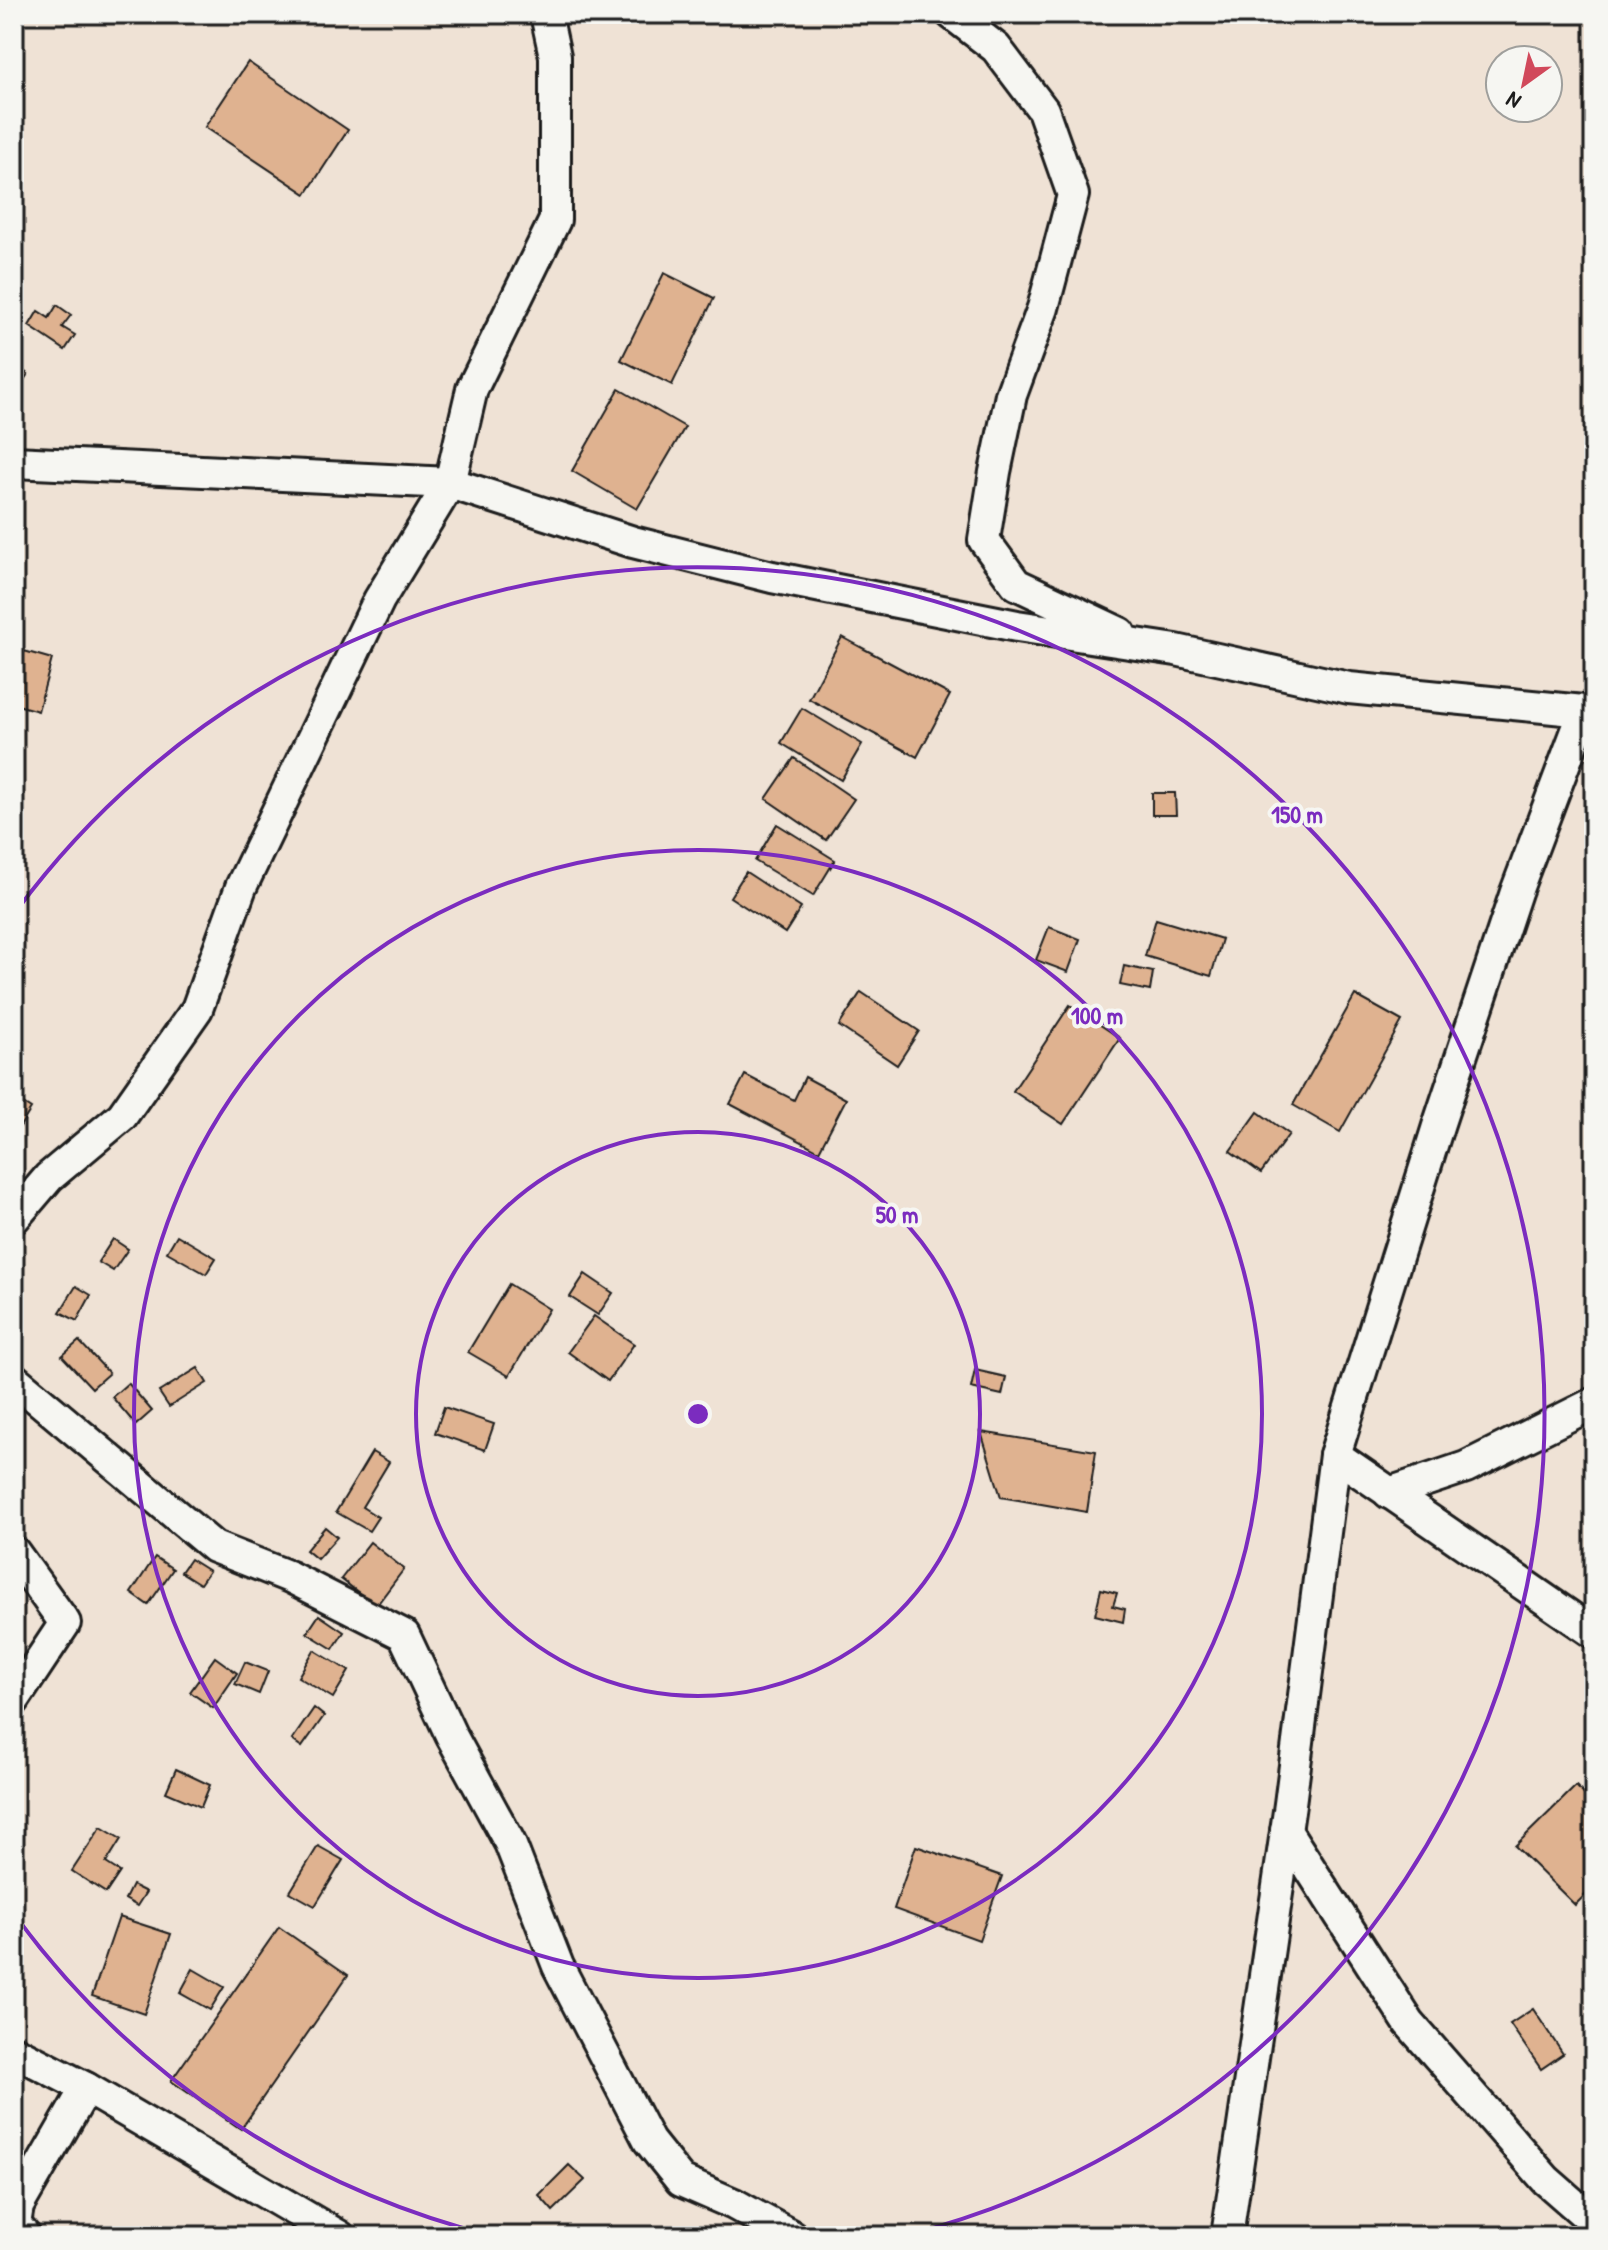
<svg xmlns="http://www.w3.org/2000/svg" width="1608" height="2250" viewBox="0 0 1608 2250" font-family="'Patrick Hand',sans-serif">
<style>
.building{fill:#dfb290;stroke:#1c1c1c;stroke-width:2}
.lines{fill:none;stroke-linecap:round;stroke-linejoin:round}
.minor-casing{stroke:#1c1c1c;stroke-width:36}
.minor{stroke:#f6f6f2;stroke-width:30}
.ring{fill:none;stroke:#7b2cbf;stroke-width:4}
.centre{fill:#7b2cbf;stroke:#f6f6f2;stroke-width:4}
.ring-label{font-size:24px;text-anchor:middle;font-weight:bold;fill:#7b2cbf;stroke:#f6f6f2;stroke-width:8;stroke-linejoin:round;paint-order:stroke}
</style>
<rect width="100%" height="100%" fill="#efe2d5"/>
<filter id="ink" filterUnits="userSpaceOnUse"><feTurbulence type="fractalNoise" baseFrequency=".0125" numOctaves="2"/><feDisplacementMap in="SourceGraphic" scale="16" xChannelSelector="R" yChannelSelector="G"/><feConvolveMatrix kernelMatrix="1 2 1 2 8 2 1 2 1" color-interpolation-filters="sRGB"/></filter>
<g filter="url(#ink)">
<g class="building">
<polygon points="248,62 348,130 306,194 205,127"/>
<polygon points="664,273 714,298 672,385 621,360"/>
<polygon points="57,305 71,315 62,327 75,335 65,350 29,326 38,311 49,318"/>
<polygon points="14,365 28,374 19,387 14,383"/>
<polygon points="619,389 685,427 637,509 572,471"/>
<polygon points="842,637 950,695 917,757 809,699"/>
<polygon points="24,651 52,659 38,711 14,704 14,660 21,662"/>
<polygon points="802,708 862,744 841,780 781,743"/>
<polygon points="794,758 854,799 826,840 766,799"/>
<polygon points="1152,793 1175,793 1176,815 1152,815"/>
<polygon points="777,824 835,860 813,896 755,861"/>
<polygon points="746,872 801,908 785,933 730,897"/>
<polygon points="1156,919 1222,939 1211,976 1145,956"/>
<polygon points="1049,927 1080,939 1068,972 1036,960"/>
<polygon points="1124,966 1153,972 1150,991 1120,985"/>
<polygon points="861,992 919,1031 897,1065 839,1026"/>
<polygon points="1355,995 1402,1021 1340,1132 1293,1105"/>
<polygon points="1070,1005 1120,1038 1063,1124 1013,1091"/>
<polygon points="745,1075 794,1100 805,1077 846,1099 819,1151 730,1104"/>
<polygon points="14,1098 31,1109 14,1136"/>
<polygon points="1258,1112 1289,1134 1261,1173 1230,1151"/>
<polygon points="177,1235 216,1258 206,1274 167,1252"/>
<polygon points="113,1239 128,1249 113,1271 98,1262"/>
<polygon points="585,1274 613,1293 598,1315 570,1297"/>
<polygon points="509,1284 549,1309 509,1376 468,1352"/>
<polygon points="76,1286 91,1295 77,1321 60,1312"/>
<polygon points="594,1316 634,1344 608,1381 568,1352"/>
<polygon points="79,1341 109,1373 92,1388 62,1356"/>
<polygon points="198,1368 207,1383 169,1407 159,1392"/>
<polygon points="975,1370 1006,1377 1002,1395 971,1388"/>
<polygon points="128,1383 152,1411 136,1425 112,1397"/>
<polygon points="444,1407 494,1424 485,1450 435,1433"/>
<polygon points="981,1432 1096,1451 1087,1512 1001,1497"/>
<polygon points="372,1452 389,1462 362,1507 378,1517 369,1531 336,1512"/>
<polygon points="325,1527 337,1537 317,1559 306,1550"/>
<polygon points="370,1542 404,1569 376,1606 341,1579"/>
<polygon points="155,1557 173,1569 148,1605 131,1593"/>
<polygon points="190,1559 209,1571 200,1584 181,1572"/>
<polygon points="1101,1589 1117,1593 1113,1606 1125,1609 1123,1622 1095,1615"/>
<polygon points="319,1615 344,1632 333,1649 307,1633"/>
<polygon points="314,1650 349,1671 333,1698 298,1677"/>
<polygon points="215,1657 237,1673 213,1708 190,1692"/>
<polygon points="245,1662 268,1671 259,1694 235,1684"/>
<polygon points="314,1708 324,1716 302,1747 292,1740"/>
<polygon points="176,1769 210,1785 201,1807 166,1792"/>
<polygon points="1576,1786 1594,1805 1594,1886 1575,1905 1515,1846"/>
<polygon points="101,1827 121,1839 106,1863 120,1872 106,1893 72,1871"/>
<polygon points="318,1846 343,1860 315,1906 290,1892"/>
<polygon points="916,1846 1002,1876 979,1940 894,1909"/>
<polygon points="132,1885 146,1892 137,1906 125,1899"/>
<polygon points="119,1917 171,1934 144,2014 92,1996"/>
<polygon points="279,1927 348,1975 241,2129 171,2081"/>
<polygon points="193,1969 224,1987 210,2010 180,1993"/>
<polygon points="1533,2009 1563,2054 1541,2069 1510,2024"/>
<polygon points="569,2165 585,2180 553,2211 539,2195"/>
</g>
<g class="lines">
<g class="minor-casing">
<g id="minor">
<polyline points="952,14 996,48 1043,110 1073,195 1043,308 1011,395 995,472 984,540 1016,584 1120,633"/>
<polyline points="14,462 450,483 633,542 772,577 1017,626 1176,650 1349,688 1594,712"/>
<polyline points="14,1218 49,1177 122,1116 197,1009 241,887 379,600 450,483 472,389 555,220 555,56 546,14"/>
<polyline points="14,1379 214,1547 290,1577 404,1635 451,1735 510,1843 558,1966 649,2141 681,2181 734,2204 792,2236"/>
<polyline points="1335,1455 1594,1633"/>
<polyline points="1389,1493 1466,1467 1594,1403"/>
<polyline points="14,1552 65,1623 14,1700"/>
<polyline points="1286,1831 1409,2023 1546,2180 1594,2222"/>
<polyline points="14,2051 86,2088 339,2236"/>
<polyline points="25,2236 15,2224 18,2206 86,2088"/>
<polyline points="1227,2236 1290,1804 1335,1455 1439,1123 1516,892 1584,712"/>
</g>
</g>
<use href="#minor" class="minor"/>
</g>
</g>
<g class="ring">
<circle cx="698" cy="1414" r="282"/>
<circle cx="698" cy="1414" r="564"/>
<path d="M493 2236A847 847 0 0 1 17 1918M17 910A847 847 0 1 1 903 2236"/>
</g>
<circle cx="698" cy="1414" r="12" class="centre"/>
<g class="ring-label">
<text x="1297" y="823">150 m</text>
<text x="1097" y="1024">100 m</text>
<text x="897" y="1223">50 m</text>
</g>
<rect width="1608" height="2250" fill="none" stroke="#f6f6f2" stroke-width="48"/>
<rect x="24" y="24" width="1560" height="2202" fill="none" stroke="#1c1c1c" stroke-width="3" filter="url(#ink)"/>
<g transform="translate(1524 84) rotate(213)"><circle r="38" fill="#f6f6f2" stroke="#9f9f9c" stroke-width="2"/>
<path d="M0-6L14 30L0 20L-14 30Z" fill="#d1495b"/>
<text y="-12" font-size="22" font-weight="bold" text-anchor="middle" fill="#1c1c1c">N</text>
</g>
</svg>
